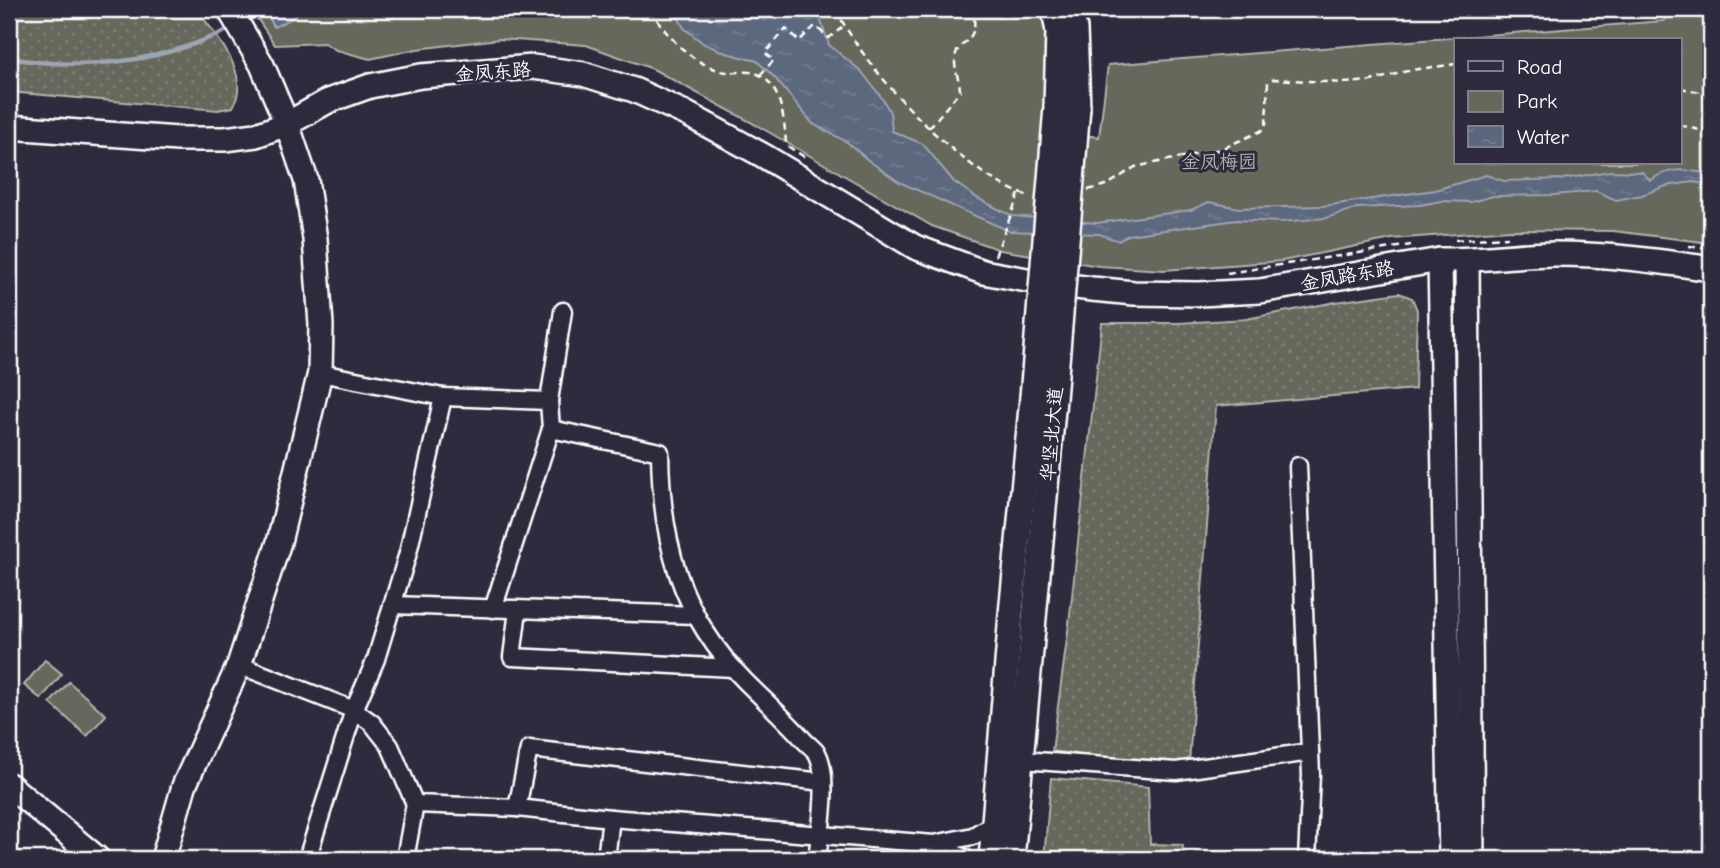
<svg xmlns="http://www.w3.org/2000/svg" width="1720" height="868" viewBox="0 0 1720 868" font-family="'Comic Neue','LXGW WenKai TC',sans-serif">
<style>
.grass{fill:url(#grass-dots);stroke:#b2b4ac;stroke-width:2}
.park{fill:#65685a;stroke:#b2b4ac;stroke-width:2;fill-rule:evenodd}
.water{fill:url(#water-ripples);stroke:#9da4b2;stroke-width:2}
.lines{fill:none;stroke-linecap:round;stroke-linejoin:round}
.stream{stroke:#9da4b2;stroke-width:4.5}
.street-casing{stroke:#fff;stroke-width:21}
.secondary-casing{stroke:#fff;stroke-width:28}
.path{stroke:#fff;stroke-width:2.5;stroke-dasharray:7 5;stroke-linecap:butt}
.street{stroke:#2f2a3d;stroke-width:16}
.secondary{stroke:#2f2a3d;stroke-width:23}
.secondary-bridge-casing{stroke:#fff;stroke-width:28;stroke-linecap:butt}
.secondary-bridge{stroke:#2f2a3d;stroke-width:23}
.labels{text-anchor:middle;stroke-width:6;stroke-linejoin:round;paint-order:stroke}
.street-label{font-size:19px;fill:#fff;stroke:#2f2a3d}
.park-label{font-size:19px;fill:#b2b4ac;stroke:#2f2a3d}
</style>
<defs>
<pattern id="grass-dots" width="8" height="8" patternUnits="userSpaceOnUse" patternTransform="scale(1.75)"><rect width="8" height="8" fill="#65685a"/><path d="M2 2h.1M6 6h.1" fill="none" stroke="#7c7f73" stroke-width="1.8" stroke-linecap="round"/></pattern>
<pattern id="water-ripples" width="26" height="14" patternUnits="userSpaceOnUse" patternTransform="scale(1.75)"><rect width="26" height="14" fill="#5b677e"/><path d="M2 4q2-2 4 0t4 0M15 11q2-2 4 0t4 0" fill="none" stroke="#747e91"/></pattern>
</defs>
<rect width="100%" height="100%" fill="#2f2a3d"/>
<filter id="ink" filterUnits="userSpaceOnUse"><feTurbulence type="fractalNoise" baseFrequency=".0143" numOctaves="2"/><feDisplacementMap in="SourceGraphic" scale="14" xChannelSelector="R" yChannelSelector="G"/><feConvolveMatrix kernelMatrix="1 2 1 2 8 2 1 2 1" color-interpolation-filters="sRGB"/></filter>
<g filter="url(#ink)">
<g class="grass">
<path d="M9,9H197C215,36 252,73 233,107L218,110L9,92Z"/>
<polygon points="1399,293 1412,298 1417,310 1415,389 1216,406 1189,763 1118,760 1052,751 1069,624 1102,323 1179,323 1246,319 1336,302"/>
<polygon points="1051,778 1148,787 1150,844 1183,845 1182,859 1044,859"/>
</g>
<g class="park">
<path d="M251,9H1042L1052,52L1055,131L1099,137L1108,65L1663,21L1680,9H1711V243L1613,231L1510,230L1392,239L1282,261L1164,270L1099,266L1000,250L932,226L758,126L653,69L586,45L499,39L417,49L370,59L336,50L324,43L275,45ZM1456,40H1680V163H1456Z"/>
<polygon points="13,316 18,370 9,371 9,317"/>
<polygon points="45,660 62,674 41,699 24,685"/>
<polygon points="69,682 106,715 87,736 50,703"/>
</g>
<g class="water">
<polygon points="265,9 302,9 293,18 274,27"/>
<path d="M674,9H817L829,45L861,71L882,98L890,112L892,131L923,144L954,182L977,198L1002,211L1013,216L1097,223L1191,210L1209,202L1239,208L1323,206L1435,190L1486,175L1504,181L1563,179L1610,171L1642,172L1650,180C1673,166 1685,170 1711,174V185L1693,182L1666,186L1642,195L1616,200L1596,191L1554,195L1493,196L1471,202L1441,201L1420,205L1357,208L1326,218L1281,222L1237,220L1128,235L1119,241L1099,234L1009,231L899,182L868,160L847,142L813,124L775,78L757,61L726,53L704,44L684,28Z"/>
</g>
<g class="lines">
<g class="stream">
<polyline points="246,21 270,9"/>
<path d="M9,58C86,71 161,63 232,28"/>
</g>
<g class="street-casing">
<g id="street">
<path d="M320,373L443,397L549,401L551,429L660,452C661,542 680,615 745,681C764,700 784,718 802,738C806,743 813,748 817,753C830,776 820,833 817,859"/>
<polyline points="549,401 563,311"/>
<polyline points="1298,466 1311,775 1307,859"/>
<polyline points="392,605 696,615"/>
<polyline points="493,609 551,429"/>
<polyline points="518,610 512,657 733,668"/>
<polyline points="239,665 354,710 372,723 390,746 415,804 405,859"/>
<polyline points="1022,760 1176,771 1310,752"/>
<polyline points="415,804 517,808 611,818 934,844 973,836 995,823"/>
<polyline points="517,808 529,749 823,782"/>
<polyline points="937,845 966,859"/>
<polyline points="307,859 354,710 376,659 408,553 443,397"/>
<polyline points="606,859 611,818"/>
</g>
</g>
<g class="secondary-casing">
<g id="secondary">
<polyline points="1054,9 1058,32 1056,107"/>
<polyline points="1071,9 1075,29 1078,107"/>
<path d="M9,127L178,139H225L256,135L287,124L328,101L370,86L421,76L533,67L583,74L634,90L687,114L764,156L915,247L983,272L1038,282L1092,289L1134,293L1199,294L1260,291L1440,260C1478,261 1516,254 1554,254C1607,254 1659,261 1711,269"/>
<polyline points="1440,260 1451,859"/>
<polyline points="1467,260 1472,859"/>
<polyline points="9,785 98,859"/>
<polyline points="163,859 184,786 239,665 279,542 320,373 321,325 315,239 306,180 287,124 262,65 229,9"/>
<polyline points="991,859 1011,614 1032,397"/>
<polyline points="1012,859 1054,399"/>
</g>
</g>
<g class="path">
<path d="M650,9C666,35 688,60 718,70C729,74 739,71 750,72C781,76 785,122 786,145L806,158"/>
<path d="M836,9C863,68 966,179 1029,196"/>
<polyline points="760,75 774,60 765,53 786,29 799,41 815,26 829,38 844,26"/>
<polyline points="1680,88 1711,94"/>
<polyline points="1680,125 1711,133"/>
<path d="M929,128L960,91C960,80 954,70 955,58C957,39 982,44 972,9"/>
<polyline points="1088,190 1109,184 1135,167 1221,149 1261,131 1266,124 1268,82 1273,79 1344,83 1371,81 1411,70 1456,64"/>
<polyline points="1455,240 1508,237"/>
<polyline points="1689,246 1711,248"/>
<polyline points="995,256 1019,194"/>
<polyline points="1227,273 1411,245"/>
</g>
<use href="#street" class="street"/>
<use href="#secondary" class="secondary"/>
<g class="secondary-bridge-casing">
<g id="secondary-bridge">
<polyline points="1032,397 1056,107"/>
<polyline points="1054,399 1078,107"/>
</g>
</g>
<use href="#secondary-bridge" class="secondary-bridge"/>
</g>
</g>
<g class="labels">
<g class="street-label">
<text transform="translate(493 71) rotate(-4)" y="7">金凤东路</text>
<text transform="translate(1347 275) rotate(-10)" y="7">金凤路东路</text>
<text transform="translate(1051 434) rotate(-85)" y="7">华坚北大道</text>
</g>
<g class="park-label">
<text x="1219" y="168">金凤梅园</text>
</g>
</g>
<rect width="1720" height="868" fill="none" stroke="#2f2a3d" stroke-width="35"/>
<rect x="18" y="18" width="1685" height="833" fill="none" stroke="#fff" stroke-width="2.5" filter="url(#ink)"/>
<rect x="1454" y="38" width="228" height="126" fill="#2f2a3d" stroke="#827f8b" stroke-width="2"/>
<rect x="1468" y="61" width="35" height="10" fill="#2f2a3d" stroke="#827f8b" stroke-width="2"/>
<text x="1517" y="74" font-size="21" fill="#ffffff">Road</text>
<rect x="1468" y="91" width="35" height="21" fill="#65685a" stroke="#827f8b" stroke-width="2"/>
<text x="1517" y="108" font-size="21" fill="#ffffff">Park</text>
<rect x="1468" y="126" width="35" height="21" fill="url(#water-ripples)" stroke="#827f8b" stroke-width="2"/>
<text x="1517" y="144" font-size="21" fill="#ffffff">Water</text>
</svg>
